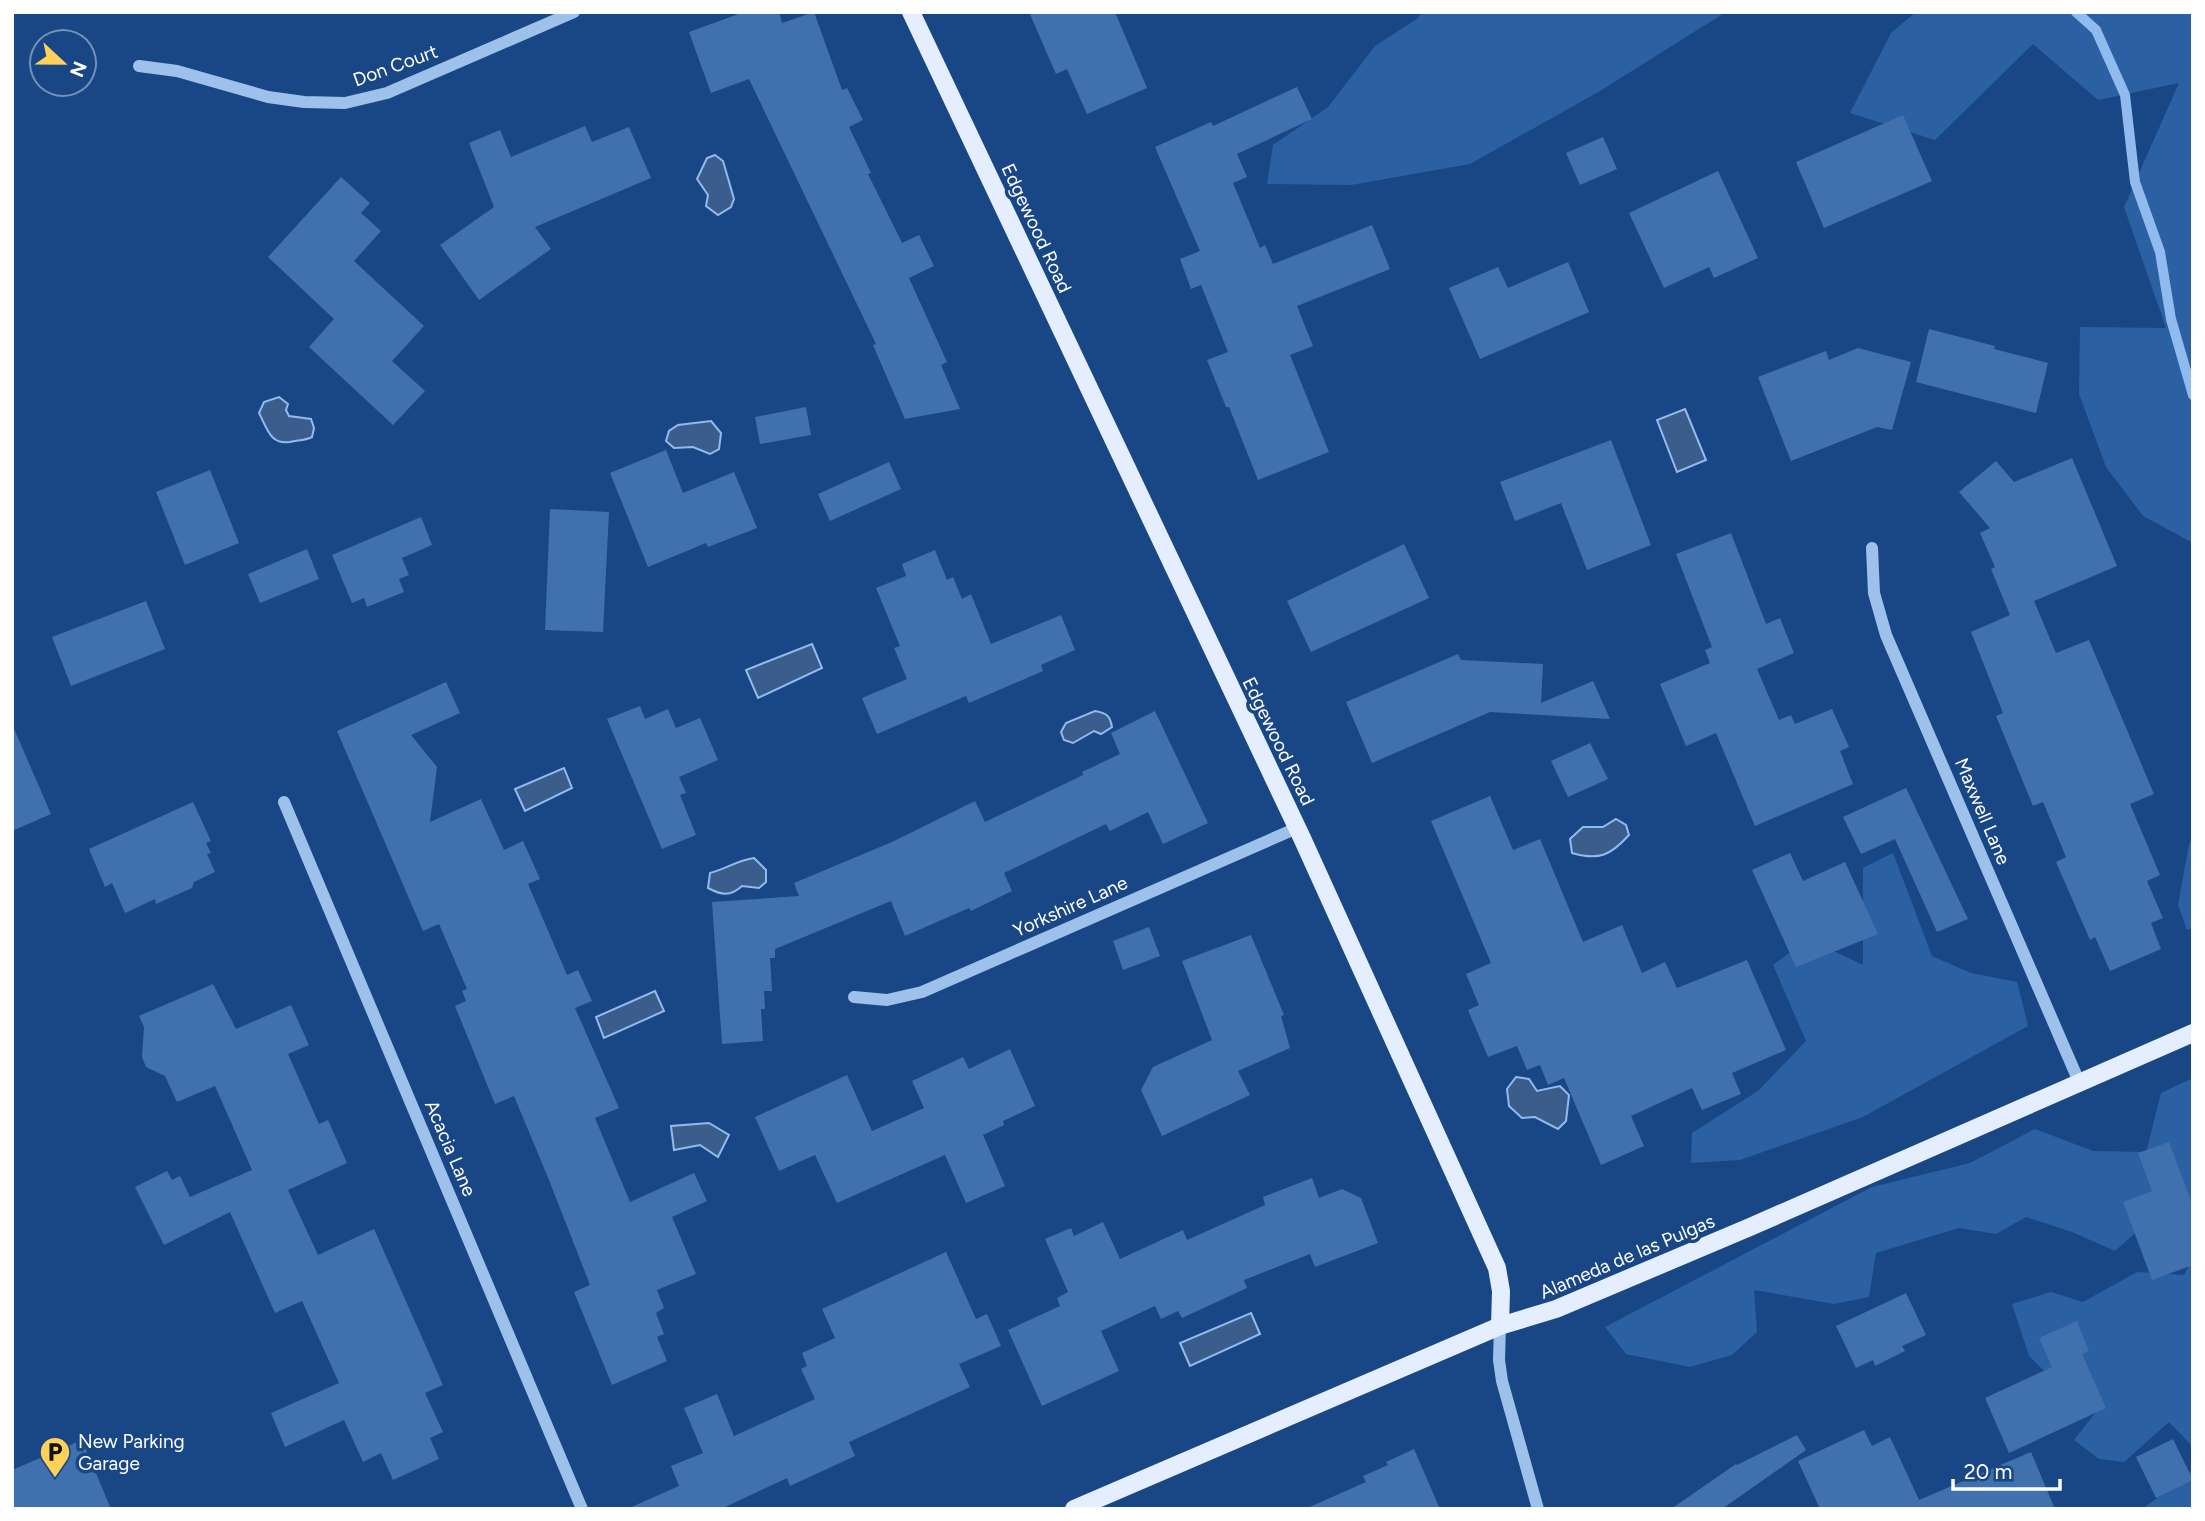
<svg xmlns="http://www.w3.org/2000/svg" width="2205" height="1521" viewBox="0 0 2205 1521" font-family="Figtree,sans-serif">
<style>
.green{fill:#2b60a3}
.water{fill:#3b5d8c;stroke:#91bbef;stroke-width:2}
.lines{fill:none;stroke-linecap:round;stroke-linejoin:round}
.stream{stroke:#91bbef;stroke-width:10}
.building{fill:#4170ae}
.minor{stroke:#9ec1ec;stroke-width:12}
.major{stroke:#e4eeff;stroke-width:18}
.labels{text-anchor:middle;stroke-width:7;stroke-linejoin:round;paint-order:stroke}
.street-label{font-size:19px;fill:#fff;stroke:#194785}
.poi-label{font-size:19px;fill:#fff;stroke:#194785;text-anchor:start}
</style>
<rect width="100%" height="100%" fill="#194785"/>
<g class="green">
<polygon points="1422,12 1726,12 1600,91 1470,164 1351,185 1267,184 1273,145 1328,107 1375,46 1418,18"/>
<polygon points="1916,12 2193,12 2193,543 2143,516 2106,467 2079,394 2080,327 2166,328 2124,207 2179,83 2098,100 2033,44 1935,140 1850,113 1891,33"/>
<polygon points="2193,837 2193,928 2187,930 2178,905 2189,844"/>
<polygon points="1893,853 1932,956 1971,973 2017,982 2028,1026 1863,1117 1740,1160 1691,1163 1692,1133 1758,1091 1806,1041 1773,965 1808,939 1863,965 1863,868"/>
<polygon points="2193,1078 2193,1215 2152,1218 2115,1251 2072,1232 2026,1217 1996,1234 1959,1228 1876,1253 1869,1297 1834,1304 1754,1290 1757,1332 1732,1355 1690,1367 1626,1354 1605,1327 1872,1187 1970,1163 2035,1129 2093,1151 2146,1152 2161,1093"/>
<polygon points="2193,1258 2193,1447 2169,1422 2124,1462 2099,1459 2074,1440 2103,1403 2067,1393 2029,1356 2012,1304 2051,1292 2083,1302 2137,1272 2184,1275"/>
<polygon points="2193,1461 2193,1509 2142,1509 2189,1475"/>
</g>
<g class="water">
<polygon points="715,155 723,161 734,199 731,207 718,215 706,206 708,195 697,179 707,158"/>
<path d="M279,397L288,404L286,410L289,416L311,419L314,428L312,437C304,441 298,440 290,442C270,445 267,428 259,413L264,402Z"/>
<polygon points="1685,409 1706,460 1677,472 1657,420"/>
<polygon points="711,421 721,433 719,449 710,454 693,447 674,448 666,441 669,431 678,425"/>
<polygon points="812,644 822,668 758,698 746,670"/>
<path d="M1095,711C1106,713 1110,715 1112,727L1101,734L1094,731L1073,743L1064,740L1061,732L1066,723Z"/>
<polygon points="564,768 572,788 525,811 515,789"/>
<path d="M1616,819L1626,825L1629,835C1611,855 1599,861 1572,853L1570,839L1583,827H1603Z"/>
<path d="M754,858L766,870V882L759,888L742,886C730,897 721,895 708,888L710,873C726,869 738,860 754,858Z"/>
<polygon points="655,991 664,1011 604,1038 596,1017"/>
<polygon points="1516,1077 1529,1079 1537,1091 1560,1086 1569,1095 1566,1121 1558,1129 1535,1117 1522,1118 1509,1106 1507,1089"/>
<polygon points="709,1123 729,1135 718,1157 700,1145 674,1150 671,1126"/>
<polygon points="1251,1313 1260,1334 1190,1366 1180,1343"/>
</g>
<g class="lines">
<polyline class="stream" points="2076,12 2096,30 2125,95 2135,182 2160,252 2171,319 2193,395"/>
</g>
<g class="building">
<polygon points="744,12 779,12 782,23 814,12 842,90 847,88 863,120 849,127 871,173 868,174 902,243 919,235 934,266 909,278 947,362 941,365 960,409 905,419 873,345 876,344 749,79 711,93 689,32"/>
<polygon points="1029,12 1115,12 1147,88 1087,114 1067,69 1056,74"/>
<polygon points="1297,87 1312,119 1237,154 1247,177 1233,183 1260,248 1265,245 1273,264 1372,225 1390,269 1297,306 1313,346 1290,355 1329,452 1258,480 1229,407 1226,407 1207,360 1228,352 1201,285 1191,289 1180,259 1200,251 1155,147 1211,122 1213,126"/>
<polygon points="1903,115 1932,181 1824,228 1796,162"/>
<polygon points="585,126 592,142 629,127 651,178 535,227 551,249 479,300 440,245 494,207 469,143 500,130 511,157"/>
<polygon points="1603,137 1617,169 1580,185 1566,153"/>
<polygon points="1718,171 1758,258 1714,278 1709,267 1664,288 1629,213"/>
<polygon points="341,177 370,203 361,213 381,231 354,261 424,326 392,361 425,391 393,425 309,347 334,319 268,257"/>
<polygon points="1568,262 1589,312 1480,359 1449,288 1498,267 1508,288"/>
<polygon points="1929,329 1995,346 1994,349 2048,363 2036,413 1916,382"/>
<polygon points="1858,348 1911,362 1892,430 1877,427 1791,461 1758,377 1826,351 1829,360"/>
<polygon points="806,407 811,435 760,444 755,417"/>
<polygon points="1611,440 1651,545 1587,570 1561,503 1515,521 1500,482"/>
<polygon points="666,450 683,493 734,472 757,528 708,547 706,543 648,567 610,473"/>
<polygon points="2072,458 2117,566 2034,601 2056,653 2089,640 2154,794 2130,804 2160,875 2147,881 2163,918 2151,923 2161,949 2110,971 2095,937 2090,940 2056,862 2066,857 2043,802 2033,806 1996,716 2003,713 1971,632 2010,615 1991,569 1995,567 1980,533 1990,528 1959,492 1996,461 2014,482"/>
<polygon points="889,462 901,489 830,521 818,494"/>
<polygon points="210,470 239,543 185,565 156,492"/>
<polygon points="550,509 609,512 603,632 545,630"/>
<polygon points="421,517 432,545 402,558 409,575 399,579 404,592 367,607 364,598 352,603 332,555"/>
<polygon points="1731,533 1766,624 1780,618 1794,653 1757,669 1779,720 1791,715 1795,724 1832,709 1849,747 1840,751 1853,784 1755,826 1716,733 1686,746 1660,684 1710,663 1705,650 1712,647 1676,554"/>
<polygon points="1404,544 1429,598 1311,652 1287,601"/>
<polygon points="307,549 319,579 260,603 248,574"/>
<polygon points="935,550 947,580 953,577 962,599 971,594 991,644 1061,615 1075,650 1041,665 1043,671 969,703 966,696 877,734 862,698 907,679 894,648 900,646 876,588 906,576 902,564"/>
<polygon points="146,601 165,649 71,686 52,637"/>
<polygon points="1458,654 1461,660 1543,664 1541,703 1593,681 1610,719 1490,712 1372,763 1346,702"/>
<polygon points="446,682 460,713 411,735 437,767 430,822 481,799 504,850 523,841 540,879 528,884 567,975 578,970 592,1001 575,1008 619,1108 595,1118 630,1202 694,1173 707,1201 672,1217 696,1274 657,1290 664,1308 656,1313 664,1334 657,1337 667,1361 612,1385 574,1292 590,1285 549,1180 514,1096 495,1104 455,1006 466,1001 462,991 467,989 439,924 423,931 337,731"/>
<polygon points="640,706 645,719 668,709 676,728 700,718 718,760 679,777 686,793 680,795 696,835 662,849 607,719"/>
<polygon points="1155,711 1208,823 1163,844 1148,812 1110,831 1106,824 1004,873 1012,891 971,911 969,908 905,936 891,901 775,949 775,958 770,958 772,991 764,991 765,1009 761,1009 763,1041 722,1044 712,902 799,896 794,883 892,842 975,801 985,822 1083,775 1082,772 1120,754 1111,733"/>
<polygon points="12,724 51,814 12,831"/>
<polygon points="1590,743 1608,779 1568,797 1551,761"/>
<polygon points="1906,788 1968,919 1937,932 1895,839 1861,854 1843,817"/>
<polygon points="1490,796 1513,850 1540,839 1583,942 1622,925 1642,973 1665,962 1677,988 1747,960 1786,1050 1732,1073 1741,1094 1702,1110 1692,1088 1631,1116 1644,1146 1601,1165 1564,1078 1548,1085 1540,1065 1527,1070 1517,1046 1488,1057 1468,1010 1479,1005 1466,974 1491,963 1431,821"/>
<polygon points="193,802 211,841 206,843 211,853 207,854 215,872 194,882 192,888 156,904 155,899 125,913 112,883 105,887 89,849"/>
<polygon points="1790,853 1803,881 1845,862 1878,934 1796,967 1752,870"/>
<polygon points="1149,927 1160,956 1123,970 1113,941"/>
<polygon points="1251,935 1284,1015 1281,1016 1290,1048 1238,1071 1250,1095 1162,1136 1141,1090 1153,1067 1212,1040 1182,961"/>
<polygon points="213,984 236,1029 291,1005 309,1045 288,1054 319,1124 328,1120 347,1163 288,1190 318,1255 374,1229 443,1385 425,1393 443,1432 430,1438 439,1459 393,1480 381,1453 363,1462 344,1420 285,1447 271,1413 339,1383 302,1301 275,1313 230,1212 164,1245 135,1187 167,1171 172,1180 180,1176 190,1197 252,1170 215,1086 177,1102 165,1076 146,1067 142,1057 144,1027 139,1016"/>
<polygon points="1010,1049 1035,1106 1003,1121 1004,1125 983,1135 1005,1186 966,1203 945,1155 837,1203 815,1155 779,1171 755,1117 847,1075 872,1131 924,1108 912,1081 963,1057 969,1069"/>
<polygon points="2169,1142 2193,1206 2193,1265 2152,1280 2123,1202 2152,1191 2138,1153"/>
<polygon points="1312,1178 1319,1198 1342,1189 1361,1198 1378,1243 1315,1267 1310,1254 1244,1280 1247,1288 1182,1318 1178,1311 1161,1319 1155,1306 1101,1331 1119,1371 1042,1406 1008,1330 1060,1306 1057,1298 1068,1292 1045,1239 1071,1228 1074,1236 1103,1222 1120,1259 1183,1230 1187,1240 1265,1205 1263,1197"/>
<polygon points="946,1252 976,1319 987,1314 1001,1346 959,1364 970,1387 849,1442 855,1456 790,1486 787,1478 721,1509 627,1509 679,1486 671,1466 703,1453 684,1408 717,1394 734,1436 815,1399 801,1369 807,1366 802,1353 835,1338 822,1309"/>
<polygon points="1906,1293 1926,1335 1902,1346 1905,1351 1875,1366 1873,1360 1856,1368 1836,1326"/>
<polygon points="2077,1321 2089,1351 2082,1354 2106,1408 2009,1453 1985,1398 2052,1367 2039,1338"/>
<polygon points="1864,1430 1872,1446 1890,1437 1919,1500 2031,1452 2055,1509 1820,1509 1798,1461"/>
<polygon points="1797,1435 1806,1450 1722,1509 1671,1509 1736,1464 1737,1465"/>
<polygon points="2173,1439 2193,1480 2156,1498 2136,1457"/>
<polygon points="82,1440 111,1509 12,1509 12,1470"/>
<polygon points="1414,1449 1440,1509 1305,1509 1366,1482 1363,1476 1388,1465 1386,1462"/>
</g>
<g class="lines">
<g class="minor">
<polyline points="139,66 177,71 268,97 304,102 345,103 387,93 574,12"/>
<polyline points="1872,548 1874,593 1886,635 2080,1084"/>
<polyline points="284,802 582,1509"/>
<polyline points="854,997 887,1000 922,992 1297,828"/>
<polyline points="1500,1326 1499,1360 1502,1381 1538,1509"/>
</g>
<g class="major">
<polyline points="911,12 1302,838 1497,1268 1501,1291 1500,1326"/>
<polyline points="1074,1509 1500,1326 1556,1309 1750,1227 2193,1033"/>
</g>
</g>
<defs>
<g id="parking-pin" transform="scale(1.575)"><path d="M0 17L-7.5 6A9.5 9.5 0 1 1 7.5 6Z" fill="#ffd15a" stroke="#194785"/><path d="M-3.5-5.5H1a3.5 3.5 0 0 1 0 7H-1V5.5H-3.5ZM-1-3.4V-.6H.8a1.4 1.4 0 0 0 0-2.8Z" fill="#111"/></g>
</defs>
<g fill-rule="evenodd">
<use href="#parking-pin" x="55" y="1452"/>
</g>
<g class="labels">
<g class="street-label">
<text transform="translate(395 65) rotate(-20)" y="7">Don Court</text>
<text transform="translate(1037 228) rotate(65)" y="7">Edgewood Road</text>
<text transform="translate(1279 741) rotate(64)" y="7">Edgewood Road</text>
<text transform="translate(1983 811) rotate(67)" y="7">Maxwell Lane</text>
<text transform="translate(1070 906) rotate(-24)" y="7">Yorkshire Lane</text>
<text transform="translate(451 1148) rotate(67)" y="7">Acacia Lane</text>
<text transform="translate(1627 1256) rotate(-23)" y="7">Alameda de las Pulgas</text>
</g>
<g class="poi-label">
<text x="78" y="1448">New Parking<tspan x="78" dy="22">Garage</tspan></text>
</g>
</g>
<rect width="2205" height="1521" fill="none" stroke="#ffffff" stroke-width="28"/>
<g transform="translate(63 63) rotate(112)"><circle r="33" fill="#194785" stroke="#7591b6" stroke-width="2"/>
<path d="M0-5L12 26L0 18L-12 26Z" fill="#ffd15a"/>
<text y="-10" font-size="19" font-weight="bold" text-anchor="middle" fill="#ffffff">N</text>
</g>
<path d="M1953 1479v10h107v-10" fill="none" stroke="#ffffff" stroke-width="3.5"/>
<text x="1964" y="1479" font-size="21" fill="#ffffff" stroke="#194785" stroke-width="5" paint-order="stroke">20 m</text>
</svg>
